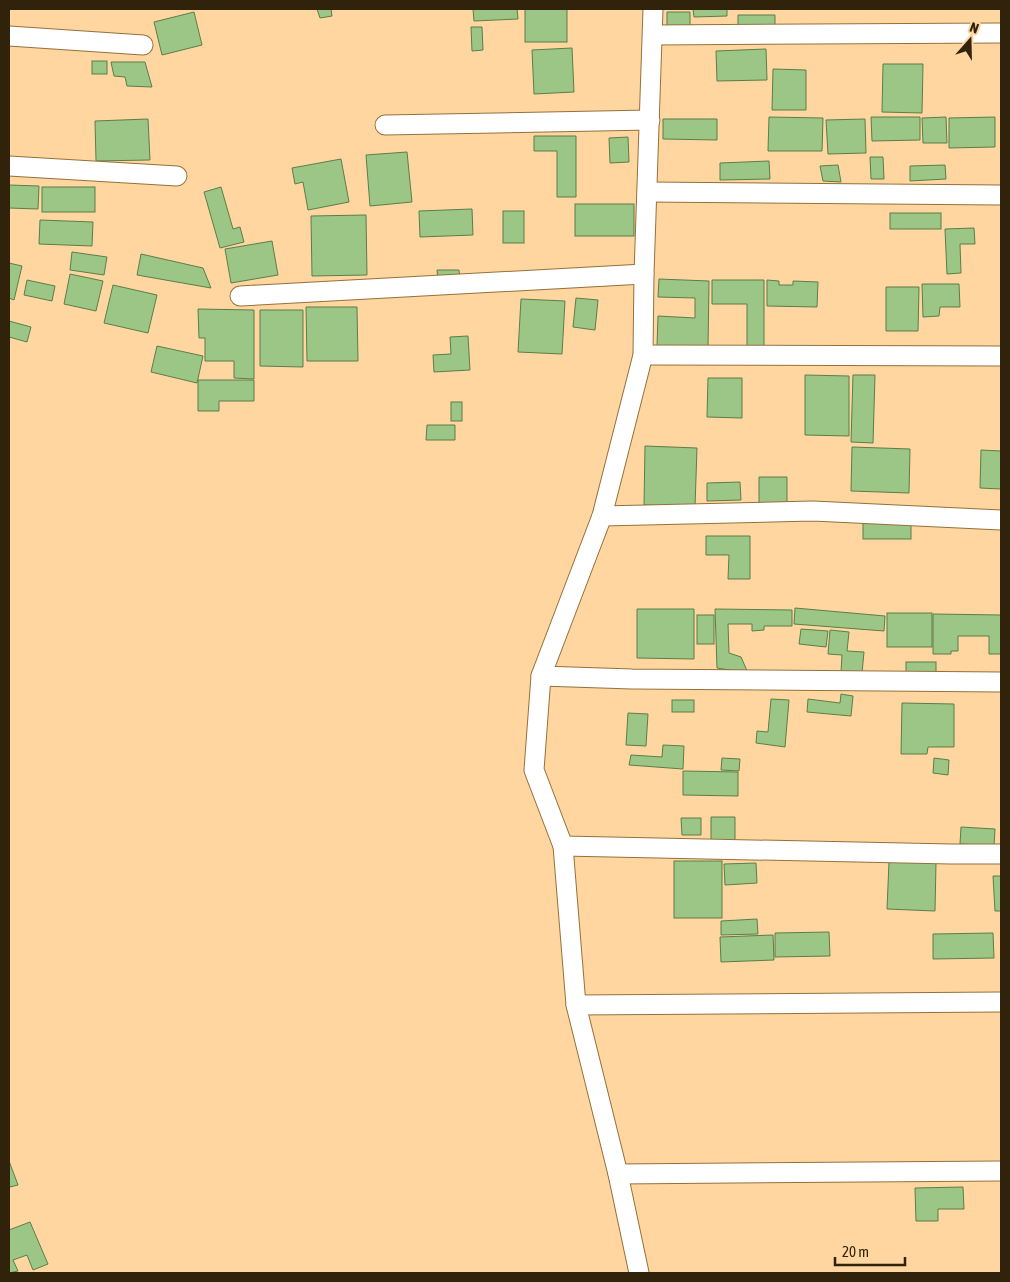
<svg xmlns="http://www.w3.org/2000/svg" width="1010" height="1282" viewBox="0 0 1010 1282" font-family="'Asap Condensed',sans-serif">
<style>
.building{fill:#9cc685;stroke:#5c7d49}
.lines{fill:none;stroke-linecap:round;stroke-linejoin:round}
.street-casing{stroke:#95703b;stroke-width:21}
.street{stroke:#fff;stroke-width:19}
</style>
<rect width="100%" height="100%" fill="#ffd69f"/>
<g class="building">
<polygon points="317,9 331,9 332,16 320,18"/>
<polygon points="473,9 517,9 518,19 474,21"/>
<rect x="525" y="9" width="42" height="33"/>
<polygon points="693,9 727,9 727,16 694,17"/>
<polygon points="194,12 202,45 162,55 154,22"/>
<polygon points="667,12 690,12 690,27 667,28"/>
<polygon points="738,15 775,15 775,27 738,28"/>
<polygon points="471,27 482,27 483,50 472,51"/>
<polygon points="572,48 574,92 534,94 532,50"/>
<polygon points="766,49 767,80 717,81 716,51"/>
<rect x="92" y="61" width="15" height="13"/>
<polygon points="111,62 145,62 152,87 127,86 125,77 114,76"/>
<polygon points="883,64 923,64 922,113 882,112"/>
<polygon points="773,69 806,70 806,110 772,110"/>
<polygon points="769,117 823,118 822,151 768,151"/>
<polygon points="871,117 920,117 920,140 872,141"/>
<polygon points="946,117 947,143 923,143 922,118"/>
<polygon points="995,117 995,147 949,148 949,118"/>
<polygon points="148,119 150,160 96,161 95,121"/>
<polygon points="663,119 717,119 717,140 663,139"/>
<polygon points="865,119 866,153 828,154 826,120"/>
<polygon points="534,136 576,136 576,197 557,197 557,151 534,151"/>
<polygon points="628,137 629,162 610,163 609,138"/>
<polygon points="407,152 412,202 370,206 366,155"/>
<polygon points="870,157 883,157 884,179 871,179"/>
<polygon points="341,159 349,202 308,210 303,182 295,184 292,168"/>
<polygon points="769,161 770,179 720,180 720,163"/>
<polygon points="838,165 841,182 823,181 820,166"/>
<polygon points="945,165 946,179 910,181 910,166"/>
<polygon points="9,185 39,186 38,209 9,208"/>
<rect x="42" y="187" width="53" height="25"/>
<polygon points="221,187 233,229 240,227 244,242 220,248 204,192"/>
<rect x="575" y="204" width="59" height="32"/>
<polygon points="472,209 473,235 420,237 419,211"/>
<rect x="503" y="211" width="21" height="32"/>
<rect x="890" y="213" width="51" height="16"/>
<polygon points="366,215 367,275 312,276 311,216"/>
<polygon points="40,220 93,222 92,246 39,244"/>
<polygon points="974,228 975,244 960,244 961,273 947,274 945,229"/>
<polygon points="272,241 278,275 231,283 225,249"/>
<polygon points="72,252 107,257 104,275 70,270"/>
<polygon points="141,254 203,268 211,288 137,275"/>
<polygon points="9,263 22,266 14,300 9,298"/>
<polygon points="437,270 459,270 460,281 438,281"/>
<polygon points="70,274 103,281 96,311 64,304"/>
<polygon points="659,279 709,281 708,348 657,346 658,316 695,318 695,298 658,297"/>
<polygon points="27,280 55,286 52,301 24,295"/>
<polygon points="712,280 764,280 764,347 747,347 747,304 712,304"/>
<polygon points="767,280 779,281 779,285 793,285 793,281 818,282 817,307 767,306"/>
<polygon points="922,284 959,284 960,307 940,307 939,316 923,317"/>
<polygon points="113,285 157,295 148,333 104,323"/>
<polygon points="886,287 919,287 918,331 886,331"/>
<polygon points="576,298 598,300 595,330 573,327"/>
<polygon points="521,299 565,301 562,354 518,352"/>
<polygon points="306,307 357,307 358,361 307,361"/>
<polygon points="198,309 254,310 254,379 234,378 234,361 205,361 205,338 199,338"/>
<polygon points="260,310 303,310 303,367 260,366"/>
<polygon points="9,321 31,327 27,342 9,337"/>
<polygon points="468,336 470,370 434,372 433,355 451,354 450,337"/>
<polygon points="157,346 203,356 197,383 151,372"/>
<polygon points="805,375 849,376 849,436 805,435"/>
<polygon points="853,375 875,375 873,443 851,442"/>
<polygon points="708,378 742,378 742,418 707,417"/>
<polygon points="198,380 254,380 254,401 219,401 219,411 198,411"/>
<rect x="451" y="402" width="11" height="19"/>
<polygon points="427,425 455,425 455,440 426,440"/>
<polygon points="645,446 697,448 695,507 644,505"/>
<polygon points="852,447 910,449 909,493 851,491"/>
<polygon points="981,450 1001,451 1001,489 980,488"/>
<polygon points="759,477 787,477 787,505 759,506"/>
<polygon points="740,482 741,500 707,501 707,483"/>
<rect x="863" y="518" width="48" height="21"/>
<polygon points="706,536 750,536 750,579 728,579 729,555 706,555"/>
<polygon points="795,608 885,616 884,631 794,624"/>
<polygon points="637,609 694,609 694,659 637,658"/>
<polygon points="715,609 792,610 792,626 764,626 764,630 752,631 752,624 728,624 729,653 741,657 748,673 717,668"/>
<rect x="887" y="613" width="45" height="34"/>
<polygon points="933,614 1001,615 1001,654 989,654 989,636 958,636 958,651 951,651 951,654 933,654"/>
<rect x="697" y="615" width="17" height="29"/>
<polygon points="801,629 828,631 826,647 799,644"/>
<polygon points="830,630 849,632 847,651 864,652 862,673 841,672 842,655 828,654"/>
<rect x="906" y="662" width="30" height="13"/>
<polygon points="841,694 853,696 851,716 807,712 808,699 840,703"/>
<polygon points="771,699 789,700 785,747 756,743 757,731 768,732"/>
<rect x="672" y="700" width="22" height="12"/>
<polygon points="902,703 954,704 954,747 928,747 927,754 901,754"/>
<polygon points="628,713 648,714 646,746 626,745"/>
<polygon points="663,745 684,746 683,769 629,765 631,755 662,757"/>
<polygon points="722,758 740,759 739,771 721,770"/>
<polygon points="934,758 949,760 948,775 933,773"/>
<polygon points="683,771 738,772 738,796 683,795"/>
<polygon points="711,817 735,817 735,841 711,840"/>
<polygon points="681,818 701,818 701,835 682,835"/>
<polygon points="961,827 995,829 994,846 960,844"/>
<rect x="674" y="861" width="48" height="57"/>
<polygon points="889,862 936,863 935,911 887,909"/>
<polygon points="756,863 757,883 725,885 724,864"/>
<polygon points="993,876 1001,876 1001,911 995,911"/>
<polygon points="757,919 758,934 721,935 721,921"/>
<polygon points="829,932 830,956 775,957 775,933"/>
<polygon points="993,933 994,958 933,959 933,934"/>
<polygon points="773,935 774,960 721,962 720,937"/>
<polygon points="9,1161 18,1185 10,1187 9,1184"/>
<polygon points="963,1187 964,1209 938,1209 938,1221 916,1221 915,1188"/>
<polygon points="30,1222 48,1264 33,1270 27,1255 13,1260 18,1271 9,1273 9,1230"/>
</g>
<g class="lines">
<g class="street-casing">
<g id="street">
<polyline points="653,35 1001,33"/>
<polyline points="9,36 143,45"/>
<polyline points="385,125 650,120"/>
<polyline points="9,166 177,176"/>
<polyline points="647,192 1001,195"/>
<polyline points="240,296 644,274"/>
<polyline points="643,355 1001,356"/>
<polyline points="602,516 813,511 1001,520"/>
<polyline points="541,676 632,679 1001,682"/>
<polyline points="563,846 951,854 1001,854"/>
<polyline points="576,1005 1001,1002"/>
<polyline points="618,1174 1001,1171"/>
<polyline points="639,1273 618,1174 576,1005 563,846 534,770 541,676 602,516 643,355 644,274 653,9"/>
</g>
</g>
<use href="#street" class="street"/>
</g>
<rect width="1010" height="1282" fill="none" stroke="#31220c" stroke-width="20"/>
<g transform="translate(970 40) rotate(20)" stroke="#ffd69f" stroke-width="4" paint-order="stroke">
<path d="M0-4L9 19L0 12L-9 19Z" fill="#31220c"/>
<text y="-8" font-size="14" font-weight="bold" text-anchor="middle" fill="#31220c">N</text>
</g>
<path d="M835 1257v8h70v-8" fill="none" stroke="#31220c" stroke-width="2.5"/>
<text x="842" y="1257" font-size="15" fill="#31220c" stroke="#ffd69f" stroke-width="4" paint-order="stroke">20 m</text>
</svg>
